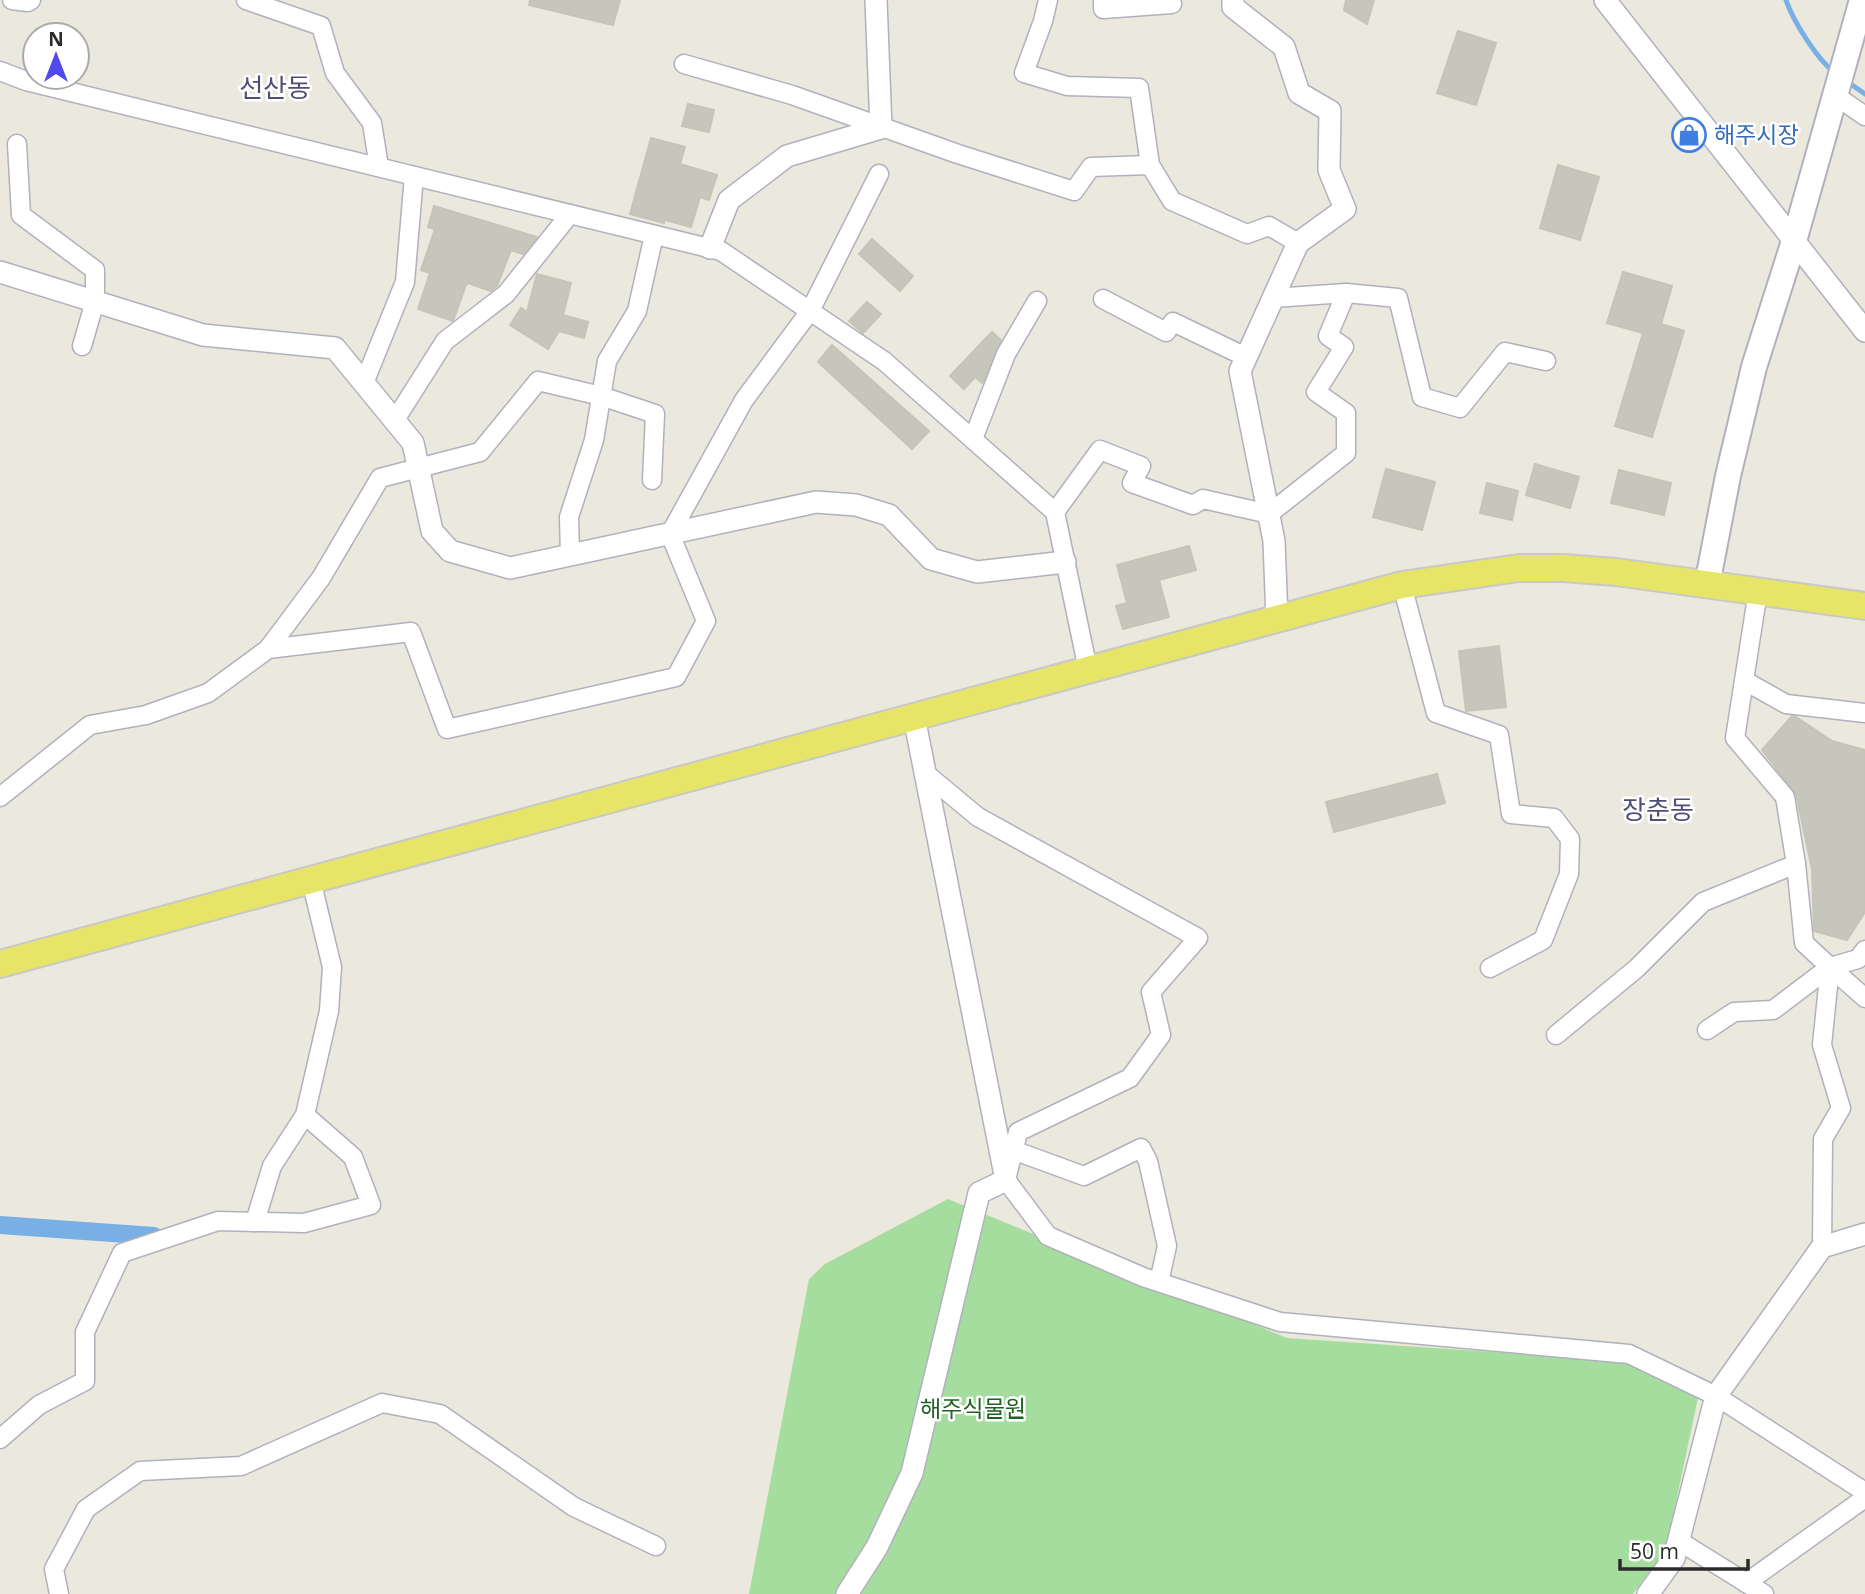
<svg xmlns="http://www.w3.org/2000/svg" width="1865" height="1594" viewBox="0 0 1865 1594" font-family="'Open Sans','Noto Sans KR',sans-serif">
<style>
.green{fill:#a5dd9e}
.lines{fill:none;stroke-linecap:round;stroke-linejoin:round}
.stream{stroke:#78b0e5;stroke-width:5}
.canal{stroke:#78b0e5;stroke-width:18}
.building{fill:#c7c6bc;stroke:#c6c4b7;stroke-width:2}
.minor-casing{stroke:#b1b1bd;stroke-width:21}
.tertiary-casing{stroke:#b1b1bd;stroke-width:24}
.secondary-casing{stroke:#b1b1bd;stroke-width:28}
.primary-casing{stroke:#c8c8c8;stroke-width:30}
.minor{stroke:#fff;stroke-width:18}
.tertiary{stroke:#fff;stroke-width:21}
.secondary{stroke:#fff;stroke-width:24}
.primary{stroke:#e6e568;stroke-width:26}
.labels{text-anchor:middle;stroke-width:5;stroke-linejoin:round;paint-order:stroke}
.shop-label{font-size:23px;fill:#366cbe;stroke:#fff;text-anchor:start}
.park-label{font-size:23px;fill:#206221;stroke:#fff}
.quarter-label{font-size:26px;fill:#504e77;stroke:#fff}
</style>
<rect width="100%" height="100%" fill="#ebe8dd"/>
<polygon class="green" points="948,1199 1287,1338 1625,1361 1699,1393 1666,1549 1633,1594 749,1594 809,1279 825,1264"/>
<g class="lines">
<g class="stream">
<path d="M1786,0C1793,21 1817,59 1834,72"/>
<polyline points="1845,80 1865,94"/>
</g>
<polyline class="canal" points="0,1225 154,1236"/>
</g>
<g class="building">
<polygon points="530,0 620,0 613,25 529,5"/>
<polygon points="1346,0 1374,0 1367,24 1344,10"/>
<polygon points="1458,31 1496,43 1476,105 1437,93"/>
<polygon points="688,104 714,110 709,132 682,126"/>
<polygon points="651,138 685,147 680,164 717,175 709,200 700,197 691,227 665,220 664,223 630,214"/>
<polygon points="1558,165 1599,177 1580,240 1540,228"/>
<polygon points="434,206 537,237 523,254 511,250 497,286 491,291 468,283 466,285 453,321 418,309 430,273 421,270 435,229 428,227"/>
<polygon points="872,239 913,276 900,291 859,254"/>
<polygon points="1623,272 1672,286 1661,324 1684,331 1652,437 1615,426 1643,333 1607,323"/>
<polygon points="537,274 571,283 563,315 588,322 584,338 559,331 548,349 510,325 521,308 527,312"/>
<polygon points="867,302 881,314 863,333 849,321"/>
<polygon points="992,332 1001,340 983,382 982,383 975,377 964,389 950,376"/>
<polygon points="832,345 929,431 912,449 818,362"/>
<polygon points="1535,464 1579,477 1570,508 1526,495"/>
<polygon points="1386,469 1435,482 1422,530 1373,517"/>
<polygon points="1619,470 1671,483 1664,515 1611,503"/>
<polygon points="1487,483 1518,491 1512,520 1480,513"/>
<polygon points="1189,546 1196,570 1159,580 1169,617 1123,629 1116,606 1127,603 1117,565"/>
<polygon points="1499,646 1506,707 1466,711 1459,651"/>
<polygon points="1792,716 1796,717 1832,741 1865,750 1865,912 1847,940 1814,931 1812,869 1796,794 1762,750"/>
<polygon points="1437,774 1445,803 1334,832 1326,802"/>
</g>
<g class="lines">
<g class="minor-casing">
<g id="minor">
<polyline points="12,0 28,2 31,0"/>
<polyline points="246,0 321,26 335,73 372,123 379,167"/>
<polyline points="1048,0 1043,21 1024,73 1067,86 1139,88 1150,165"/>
<polyline points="1103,0 1103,9 1172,4 1171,0"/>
<polyline points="684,64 792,95 958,154 1074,191 1091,167 1150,165 1172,201 1247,234 1269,226 1298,243"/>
<polyline points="0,71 26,81 721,251 884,361 1055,512 1088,670"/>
<polyline points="1836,96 1865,116"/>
<polyline points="17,144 21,215 95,270 95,301 82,346"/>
<polyline points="1273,298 1346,293 1398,298 1422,397 1460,408 1505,352 1546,361"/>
<polyline points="1103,299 1166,332 1173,322 1246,357"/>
<polyline points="364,383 405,282 414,176"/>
<polyline points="395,420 445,341 506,294 570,214"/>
<polyline points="973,439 1006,354 1037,301"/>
<polyline points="1055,512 1100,450 1141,466 1132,483 1193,505 1203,499 1269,514 1346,453 1346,413 1316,392 1344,347 1328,336 1346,293"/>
<polyline points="570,555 569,517 594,440 607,361 637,311 654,235"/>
<polyline points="1402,585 1436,713 1499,735 1511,814 1554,818 1570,839 1569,874 1543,940 1490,968"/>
<polyline points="1758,591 1735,738 1785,797 1796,864 1804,943 1830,967 1858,959 1865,950"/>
<polyline points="268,649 321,578 380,478 480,452 538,381 601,396 655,414 652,480"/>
<polyline points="1745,681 1786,704 1865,713"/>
<polyline points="925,773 978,817 1198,938 1151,992 1161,1035 1130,1078 1018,1132 1006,1180 1048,1236 1143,1277 1280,1322 1629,1354 1716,1396 1865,1492"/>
<polyline points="0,797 90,725 146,715 208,693 268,649 411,632 447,729 676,677 706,621 670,534 744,400 810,311 879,174"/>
<polyline points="1830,967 1865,998"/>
<polyline points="1707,1030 1734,1012 1773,1010 1830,967 1822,1045 1841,1108 1823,1139 1822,1247"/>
<polyline points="1556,1035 1637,968 1703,902 1796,864"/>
<polyline points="1013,1150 1084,1176 1141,1148 1148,1161 1167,1246 1159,1282"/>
<polyline points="255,1222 272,1166 305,1115 329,1011 332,967 311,880"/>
<polyline points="0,1439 39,1405 85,1381 85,1332 122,1253 218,1221 304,1223 371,1205 353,1157 305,1115"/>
<polyline points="1679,1541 1764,1594"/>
<polyline points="1746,1583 1865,1498"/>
<polyline points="59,1594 54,1569 86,1509 140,1471 241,1466 382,1403 440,1414 574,1507 656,1546"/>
</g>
</g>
<g class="tertiary-casing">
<g id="tertiary">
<polyline points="1233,0 1233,7 1284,47 1299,93 1330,111 1329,170 1345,209 1298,243 1240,371 1274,541 1277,619"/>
<polyline points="1605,0 1865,331"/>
<polyline points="710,248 729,200 787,156 881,128 876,0"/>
<polyline points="0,272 203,335 335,348 413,443 432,531 450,551 510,568 816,502 856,505 889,515 931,559 977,572 1065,562"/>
<polyline points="847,1594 877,1547 912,1473 979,1193 1006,1180 914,717"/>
<polyline points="1648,1594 1674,1558 1716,1396 1822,1247 1865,1234"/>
</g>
</g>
<g class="secondary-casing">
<polyline id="secondary" points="1707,585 1728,476 1754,367 1794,241 1862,0"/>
</g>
<g class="primary-casing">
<polyline id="primary" points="0,964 1402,585 1519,568 1563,568 1616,572 1865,606"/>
</g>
<use href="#minor" class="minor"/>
<use href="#tertiary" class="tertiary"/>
<use href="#secondary" class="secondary"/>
<use href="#primary" class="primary"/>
</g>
<defs>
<g id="shop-ring" transform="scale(1.75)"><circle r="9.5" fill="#fff" stroke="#3f7fe0" stroke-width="1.5"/><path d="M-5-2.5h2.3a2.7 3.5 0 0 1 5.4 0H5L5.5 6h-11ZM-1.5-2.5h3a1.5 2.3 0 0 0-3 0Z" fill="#3f7fe0"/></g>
</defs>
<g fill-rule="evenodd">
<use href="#shop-ring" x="1689" y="135"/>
</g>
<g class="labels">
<g class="shop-label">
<text x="1714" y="143">해주시장</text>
</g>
<g class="park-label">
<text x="973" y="1417">해주식물원</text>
</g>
<g class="quarter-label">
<text x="275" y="97">선산동</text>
<text x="1658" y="819">장춘동</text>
</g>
</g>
<g transform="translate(56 56)"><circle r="33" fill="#ffffff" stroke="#aaaaaa" stroke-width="2"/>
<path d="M0-5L12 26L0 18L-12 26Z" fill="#5049ec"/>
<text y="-10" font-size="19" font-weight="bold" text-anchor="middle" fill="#2a2a2a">N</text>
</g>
<path d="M1620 1559v10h128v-10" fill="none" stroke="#2a2a2a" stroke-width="3.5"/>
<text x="1630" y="1559" font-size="21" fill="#2a2a2a" stroke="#ffffff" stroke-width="5" paint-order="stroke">50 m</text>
</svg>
